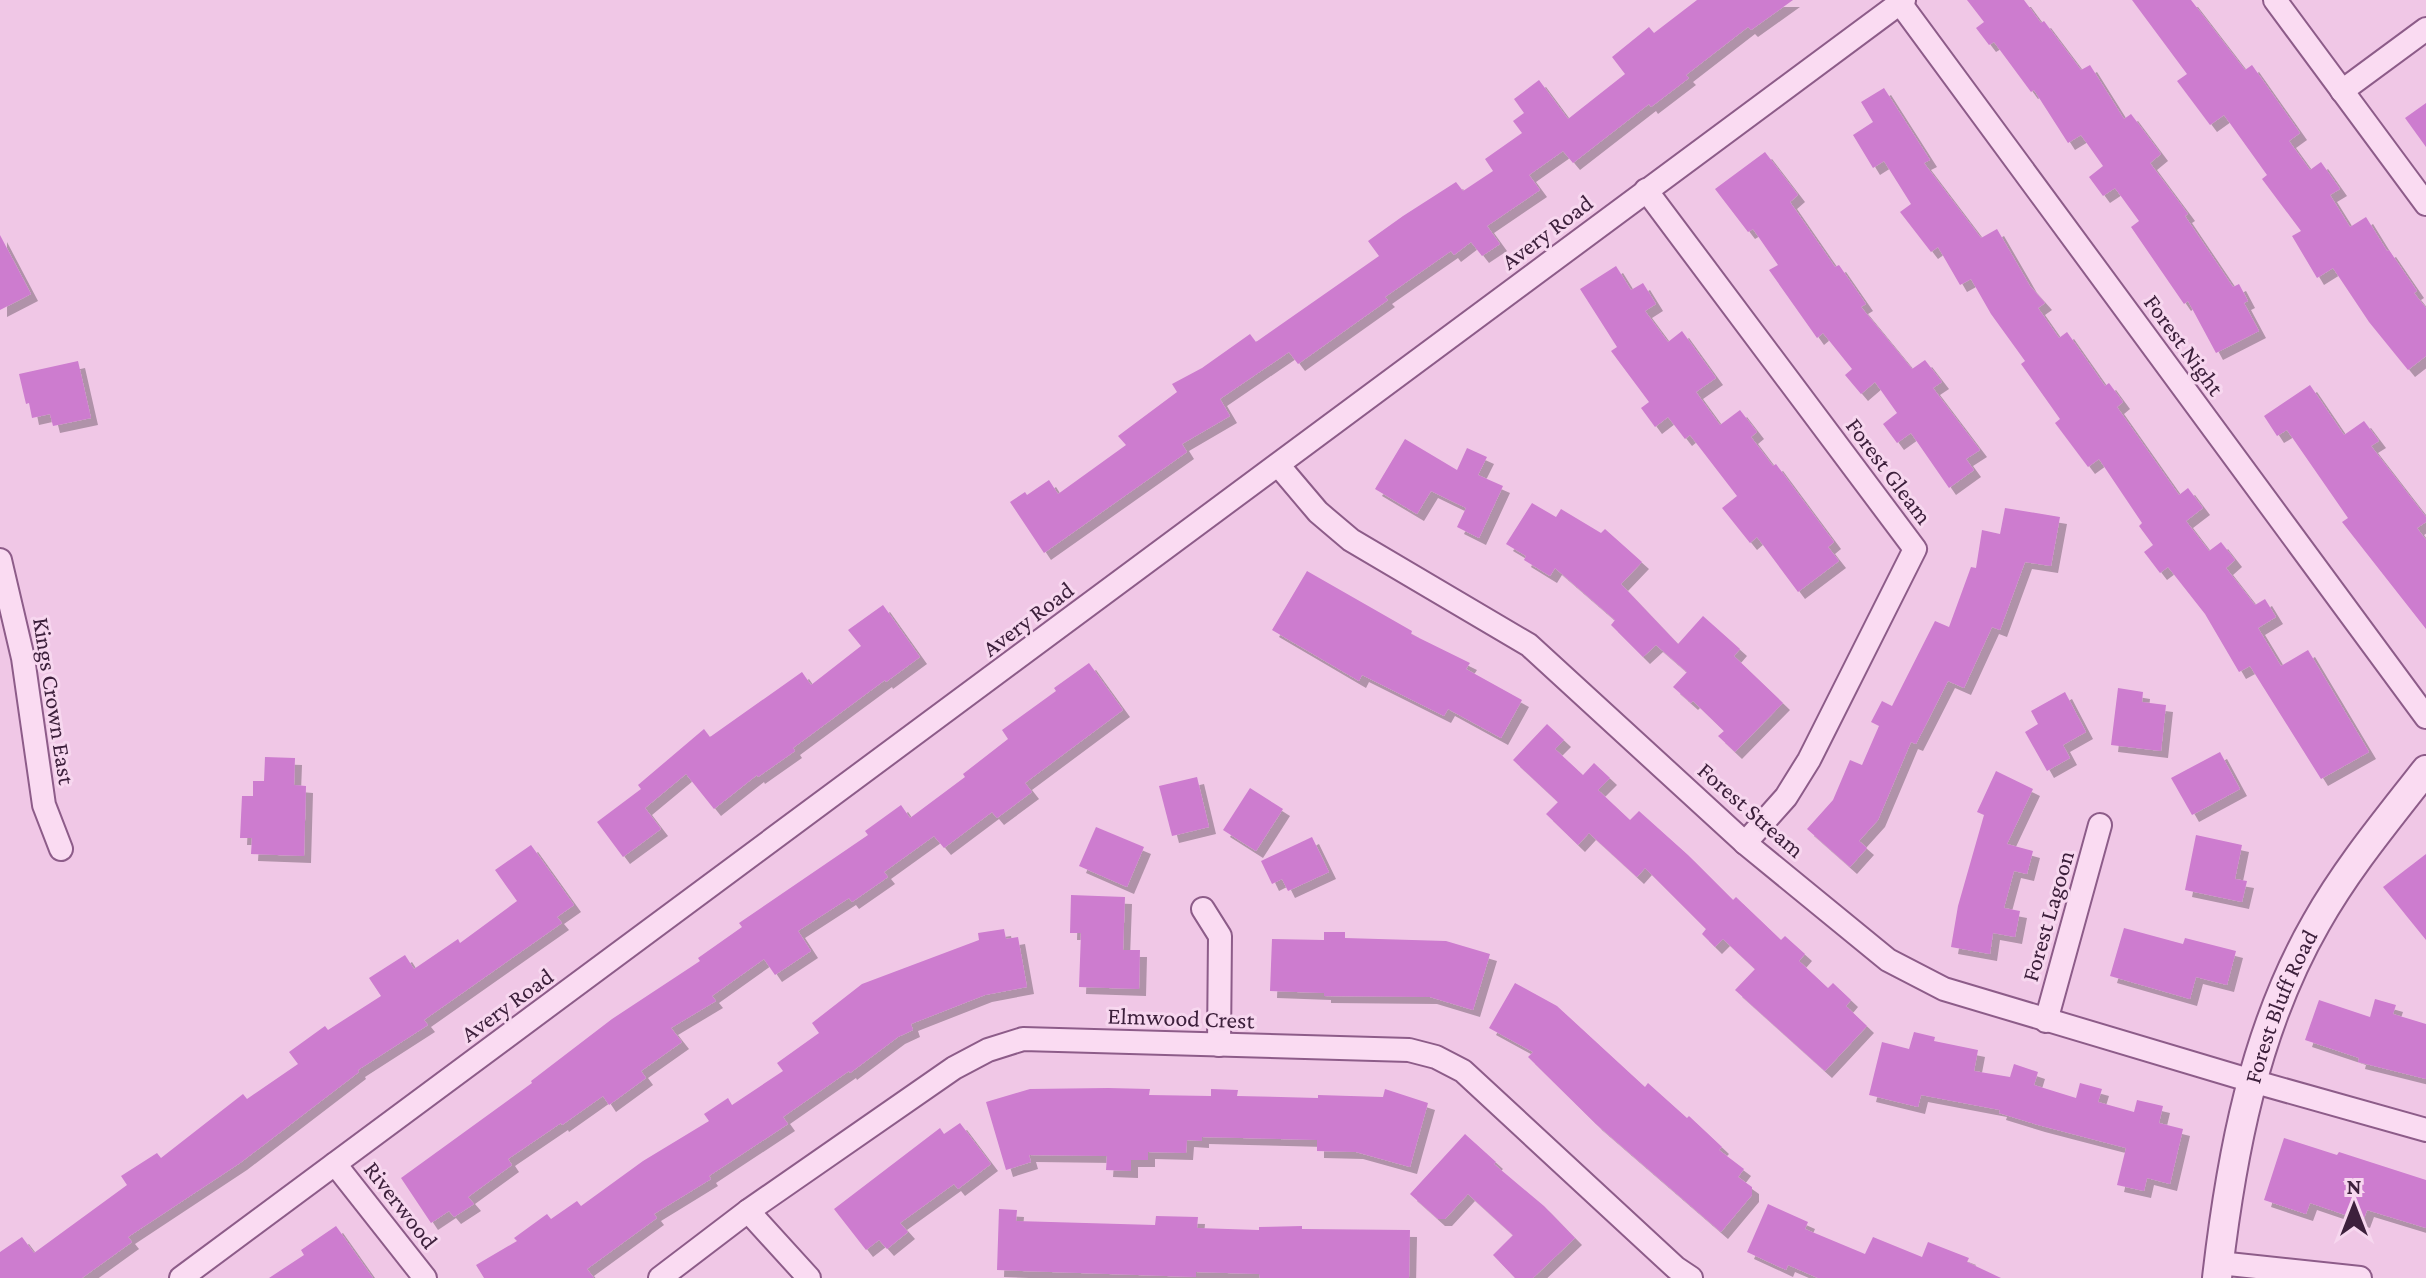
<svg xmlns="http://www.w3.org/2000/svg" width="2426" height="1278" viewBox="0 0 2426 1278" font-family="'Crimson Pro',serif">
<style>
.building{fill:#cd7ccf;filter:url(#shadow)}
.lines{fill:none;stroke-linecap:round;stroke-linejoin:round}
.minor-casing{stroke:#8d5c89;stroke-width:26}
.tertiary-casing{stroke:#8d5c89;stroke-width:32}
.minor{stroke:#fadbf2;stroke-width:22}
.tertiary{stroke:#fadbf2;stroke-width:28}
.labels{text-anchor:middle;stroke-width:6;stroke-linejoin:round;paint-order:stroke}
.street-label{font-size:24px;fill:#3d203c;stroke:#f7d7ef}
</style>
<defs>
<filter id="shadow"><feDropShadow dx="7" dy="7" stdDeviation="0" flood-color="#0004"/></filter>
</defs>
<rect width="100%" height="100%" fill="#f0c7e6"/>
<g class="building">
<polygon points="1697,0 1793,0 1751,30 1748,27 1686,75 1689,78 1651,107 1649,104 1573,163 1563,151 1529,175 1540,190 1487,226 1500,244 1482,256 1471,242 1454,255 1451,251 1385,297 1388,300 1298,364 1289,352 1220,399 1230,416 1182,444 1187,452 1044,553 1010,502 1025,492 1027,495 1049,480 1058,494 1126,445 1118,436 1177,392 1172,384 1202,368 1250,334 1256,342 1379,256 1368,241 1403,216 1456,182 1463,191 1493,171 1485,159 1522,133 1513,121 1524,113 1514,99 1539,80 1568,119 1625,74 1612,57 1649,27 1654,33"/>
<polygon points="1967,0 2024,0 2041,23 2044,21 2081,70 2090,65 2124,119 2131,114 2161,154 2150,163 2188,214 2185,216 2233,287 2239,284 2248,301 2244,303 2259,331 2216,353 2188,301 2184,304 2131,227 2139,221 2115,188 2103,196 2089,177 2103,166 2081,135 2068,143 2034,90 2031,92 1994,42 1989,45 1976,28 1984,22"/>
<polygon points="2132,0 2191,0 2245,70 2252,65 2300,133 2289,141 2310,170 2321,162 2340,189 2330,195 2350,227 2366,217 2387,251 2389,250 2417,291 2414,293 2426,308 2426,356 2408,370 2369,322 2333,268 2317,278 2292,236 2301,231 2262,179 2267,175 2224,115 2210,125 2177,81 2187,74"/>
<polygon points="1884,88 1930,160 1924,163 1981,238 1997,229 2030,286 2045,303 2038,308 2059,338 2067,332 2105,386 2109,383 2123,402 2117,407 2179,495 2188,488 2203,508 2186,521 2209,551 2221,542 2235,560 2226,568 2255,605 2265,599 2276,617 2258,628 2281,666 2308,650 2369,752 2321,779 2250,666 2239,672 2205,614 2168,567 2160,573 2144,552 2153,545 2139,526 2142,523 2099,459 2088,467 2055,423 2060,419 2021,364 2025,361 1991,314 1971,279 1960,285 1938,247 1931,252 1900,212 1911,204 1884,161 1873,168 1853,135 1873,122 1861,102"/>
<polygon points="2426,103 2426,147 2405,118"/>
<polygon points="1765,152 1798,195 1790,202 1835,267 1839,265 1866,304 1861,307 1912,369 1925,360 1942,382 1933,388 1980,450 1966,459 1974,470 1949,488 1911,433 1897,443 1883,424 1897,413 1875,382 1861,394 1845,375 1852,369 1823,333 1817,338 1769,270 1778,265 1753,229 1748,232 1715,189"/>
<polygon points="0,235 31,294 0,310"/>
<polygon points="1616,266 1631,290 1643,283 1656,304 1645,311 1668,342 1682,331 1716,378 1696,392 1720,425 1740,410 1757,432 1751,437 1773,466 1776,464 1834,542 1828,547 1839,561 1798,592 1757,537 1750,543 1722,508 1737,496 1690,435 1685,439 1668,417 1655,427 1641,408 1649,402 1611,351 1617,347 1580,289"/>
<polygon points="78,361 91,418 53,426 50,414 32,418 29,403 26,404 19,374"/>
<polygon points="2310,385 2344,435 2364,421 2379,441 2371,446 2426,517 2426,522 2417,528 2426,540 2426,629 2342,522 2348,518 2287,430 2277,436 2264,416"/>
<polygon points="1405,439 1457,470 1467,448 1487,457 1478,475 1503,486 1479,538 1457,527 1466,508 1431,491 1417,514 1375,489"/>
<polygon points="1532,503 1556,517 1561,509 1601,533 1605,529 1642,562 1621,584 1678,644 1703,616 1740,649 1734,656 1783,703 1735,752 1718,736 1724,731 1693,701 1691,703 1673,687 1687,672 1656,645 1643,657 1611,625 1615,620 1555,568 1550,576 1524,560 1526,556 1506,544"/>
<polygon points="2005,508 2060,517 2051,566 2025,562 2000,630 1992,627 1964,688 1948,681 1916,744 1911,742 1878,820 1859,841 1867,848 1850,867 1807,829 1833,800 1850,760 1862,765 1879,726 1871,722 1882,701 1892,706 1935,621 1949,627 1971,567 1976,568 1982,530 2000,534"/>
<polygon points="1307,571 1412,631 1411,634 1470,663 1466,669 1522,700 1501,738 1448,709 1444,716 1362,675 1359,681 1272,630"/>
<polygon points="883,605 920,657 886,682 885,680 793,748 795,751 758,777 757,775 714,809 686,774 645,808 661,829 623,857 597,822 641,789 638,785 704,729 710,737 802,672 811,685 861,646 848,630"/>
<polygon points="1089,663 1123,710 1025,783 1032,792 997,818 992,812 944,848 934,836 884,872 888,877 852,902 849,898 798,931 811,951 775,975 764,959 712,996 716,1001 671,1028 682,1042 641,1071 646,1078 609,1105 603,1096 562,1125 561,1123 508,1159 512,1165 468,1197 474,1204 454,1217 449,1211 431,1223 401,1178 532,1083 531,1081 612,1019 700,961 698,958 742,927 739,923 868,835 865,831 901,805 910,818 965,777 963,774 1008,739 1002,730 1056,691 1054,688"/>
<polygon points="2118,688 2143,692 2142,702 2166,705 2161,751 2111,745"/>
<polygon points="2065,692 2086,732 2063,745 2070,758 2047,771 2025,732 2038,724 2031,711"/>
<polygon points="1547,724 1564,740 1555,749 1583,775 1594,763 1610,778 1598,790 1630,820 1639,811 1688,855 1733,900 1736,897 1781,940 1785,936 1805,954 1799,961 1828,988 1833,983 1851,1000 1846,1006 1867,1026 1825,1071 1735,990 1755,969 1723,939 1715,947 1702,934 1706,929 1645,868 1637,877 1589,833 1578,845 1546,814 1558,802 1513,760"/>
<polygon points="2220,752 2240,789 2192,815 2171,778"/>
<polygon points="265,757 295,758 294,785 306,786 304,856 251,854 252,838 240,838 242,796 253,796 253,781 264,781"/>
<polygon points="1996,771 2033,789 2007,844 2033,851 2027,874 2014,871 2004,908 2020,911 2015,937 1993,933 1990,954 1951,947 1958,906 1984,815 1977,812"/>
<polygon points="1197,777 1209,827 1172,836 1159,786"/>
<polygon points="1250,788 1283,809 1256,851 1223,830"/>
<polygon points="1096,827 1144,847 1127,887 1079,866"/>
<polygon points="2196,835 2242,845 2235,879 2247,881 2242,902 2185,890"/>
<polygon points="1312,837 1329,872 1288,891 1282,879 1272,884 1261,861"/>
<polygon points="531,845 574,905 557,917 562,923 424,1020 428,1025 358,1070 359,1072 240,1163 128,1237 132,1242 82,1278 0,1278 0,1252 22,1237 34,1253 127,1185 121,1176 157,1153 161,1158 243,1094 247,1099 298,1064 289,1052 325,1026 328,1030 381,996 369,978 405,955 414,969 458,939 460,943 517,901 495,870"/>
<polygon points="2426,854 2426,940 2383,887"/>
<polygon points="1071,895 1125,897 1123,950 1140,950 1139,989 1079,987 1081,933 1070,933"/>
<polygon points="2124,928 2183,944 2185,938 2236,951 2227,985 2196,977 2190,999 2110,976"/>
<polygon points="1004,929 1006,939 1018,937 1027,987 985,995 911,1024 913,1030 898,1037 850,1073 849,1071 783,1117 788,1124 709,1176 711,1179 654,1214 657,1218 587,1269 594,1278 484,1278 476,1265 517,1241 514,1238 547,1214 551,1219 577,1201 581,1206 643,1161 709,1121 704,1114 728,1098 732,1105 783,1071 777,1063 819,1033 812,1023 862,984 979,940 978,933"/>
<polygon points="1324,932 1345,932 1345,938 1446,941 1490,954 1473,1010 1430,997 1324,996 1324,993 1270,991 1272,939 1324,940"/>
<polygon points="1515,983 1557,1006 1645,1087 1648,1083 1687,1118 1689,1116 1722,1147 1719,1150 1744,1169 1738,1177 1752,1187 1752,1195 1721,1232 1596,1124 1528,1057 1533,1052 1489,1028"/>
<polygon points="2375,999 2396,1005 2393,1014 2426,1024 2426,1079 2358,1062 2359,1058 2305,1040 2319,1000 2370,1017"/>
<polygon points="1914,1032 1935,1037 1934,1041 1978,1050 1974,1071 2010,1077 2014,1064 2038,1072 2034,1085 2076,1098 2080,1083 2102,1089 2098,1102 2134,1112 2137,1100 2163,1106 2159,1123 2183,1129 2170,1184 2147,1178 2144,1191 2117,1185 2126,1148 2038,1125 1999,1113 2000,1110 1921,1095 1918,1107 1869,1095 1882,1042 1909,1049"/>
<polygon points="1108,1088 1150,1089 1149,1095 1211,1096 1211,1089 1238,1090 1237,1096 1318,1098 1318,1095 1383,1097 1385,1089 1428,1103 1410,1167 1356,1152 1317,1151 1317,1140 1202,1137 1202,1141 1187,1140 1186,1153 1148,1152 1148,1160 1131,1160 1131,1171 1106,1170 1107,1156 1029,1155 1031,1162 1006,1170 986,1102 1030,1089"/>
<polygon points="960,1123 991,1164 958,1189 954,1184 900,1223 908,1232 887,1249 879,1240 866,1250 834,1209 940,1128 944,1134"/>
<polygon points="1465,1134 1496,1162 1494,1164 1544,1206 1575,1238 1533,1278 1515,1278 1493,1255 1513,1235 1468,1194 1445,1219 1438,1219 1410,1194"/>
<polygon points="2284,1138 2337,1155 2339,1152 2426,1180 2426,1228 2367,1210 2363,1221 2310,1203 2306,1214 2264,1200"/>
<polygon points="1768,1204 1808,1222 1805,1229 1865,1254 1873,1237 1922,1257 1928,1242 1969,1258 1967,1262 2001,1278 1818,1278 1788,1265 1786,1270 1747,1252"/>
<polygon points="999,1209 1017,1210 1016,1221 1155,1225 1156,1216 1198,1217 1197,1228 1259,1230 1259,1227 1302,1226 1302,1229 1410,1230 1409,1278 1260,1278 1259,1274 1196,1272 1196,1277 997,1270"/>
<polygon points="336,1226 373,1278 269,1278 304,1255 301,1250"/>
</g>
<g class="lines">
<g class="minor-casing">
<g id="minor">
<polyline points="2275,0 2426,204"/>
<polyline points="1900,3 2426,717"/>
<polyline points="2342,91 2426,29"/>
<polyline points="1646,190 1915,549 1809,760 1786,797 1745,843"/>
<polyline points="1279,466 1318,512 1351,540 1529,645 1745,843 1888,960 1944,989 2252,1081 2426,1130"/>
<polyline points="0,560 23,658 44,805 61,849"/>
<polyline points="1203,909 1220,936 1219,1045"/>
<polyline points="2046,1021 2100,825"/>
<polyline points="335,1164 425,1278"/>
<polyline points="748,1211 809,1278"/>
<polyline points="2219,1263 2360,1278"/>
<polyline points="181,1278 1904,0"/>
<polyline points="660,1278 748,1211 954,1068 988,1050 1023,1039 1409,1050 1436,1057 1463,1071 1676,1268 1691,1278"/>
</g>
</g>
<g class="tertiary-casing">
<g id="tertiary">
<path id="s1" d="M2217,1278C2231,1156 2254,1031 2316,923C2347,868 2387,820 2426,770"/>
</g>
</g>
<use href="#minor" class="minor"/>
<use href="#tertiary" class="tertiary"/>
</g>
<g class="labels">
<g class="street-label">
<text transform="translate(1547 232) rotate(-37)" y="8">Avery Road</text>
<text transform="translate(2184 345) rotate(54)" y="8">Forest Night</text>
<text transform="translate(1889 471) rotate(53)" y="8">Forest Gleam</text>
<text transform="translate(1028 619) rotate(-37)" y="8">Avery Road</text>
<text transform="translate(54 701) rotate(81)" y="8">Kings Crown East</text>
<text transform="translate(1751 810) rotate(41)" y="8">Forest Stream</text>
<text transform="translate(2048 916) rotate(-74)" y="8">Forest Lagoon</text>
<text transform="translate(507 1005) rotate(-36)" y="8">Avery Road</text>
<text dy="8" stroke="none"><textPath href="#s1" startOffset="280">Forest Bluff Road</textPath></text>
<text transform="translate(1181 1018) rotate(2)" y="8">Elmwood Crest</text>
<text transform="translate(401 1205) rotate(52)" y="8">Riverwood</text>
</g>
</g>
<g transform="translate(2354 1206)" stroke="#f7d7ef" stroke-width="6" paint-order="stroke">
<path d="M0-6L14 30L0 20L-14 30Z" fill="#3d203c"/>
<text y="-12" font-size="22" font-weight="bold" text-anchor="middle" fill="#3d203c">N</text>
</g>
</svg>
